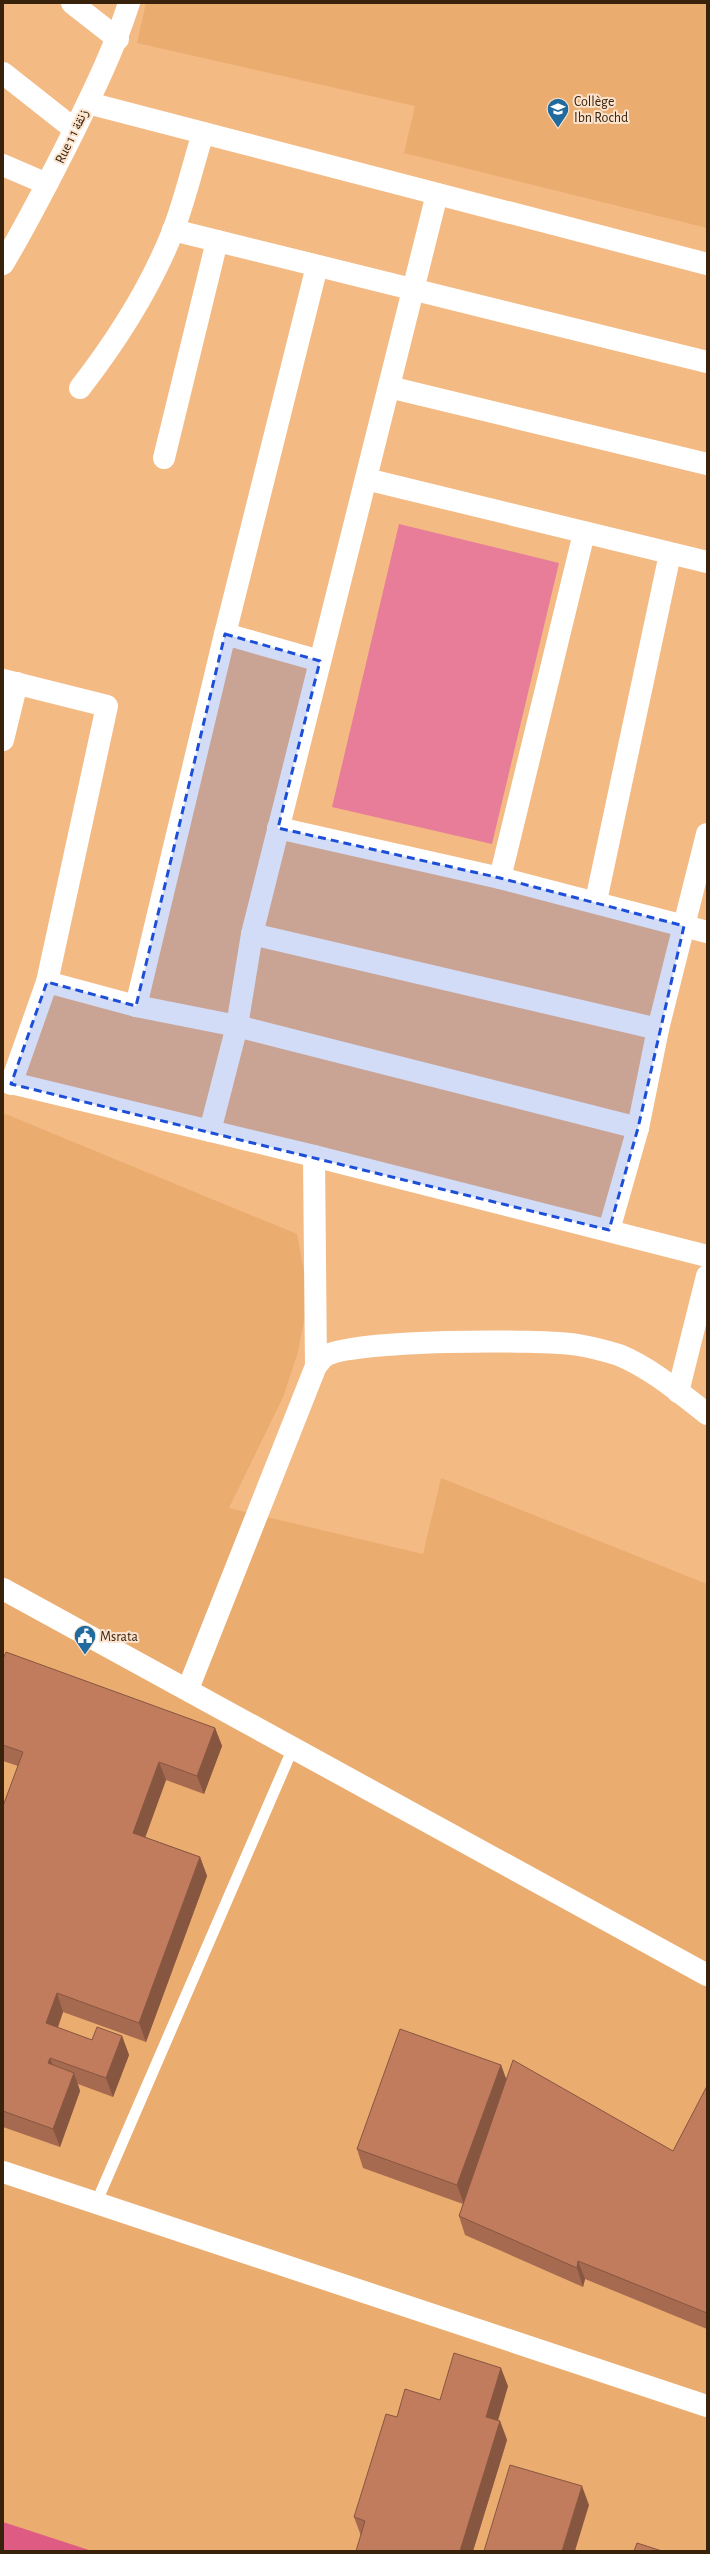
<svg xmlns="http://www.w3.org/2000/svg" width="710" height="2554" viewBox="0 0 710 2554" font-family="'Alegreya Sans','Noto Naskh Arabic',sans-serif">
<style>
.built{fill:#ebac6f}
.green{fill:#e87d99}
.forest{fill:#de5c83}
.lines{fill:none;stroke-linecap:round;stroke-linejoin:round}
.lane{stroke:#fff;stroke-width:11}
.street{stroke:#fff;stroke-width:22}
.secondary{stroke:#fff;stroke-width:22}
.wall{fill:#a66a50}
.shaded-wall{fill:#875641}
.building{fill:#c17b5d;stroke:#875641}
.marked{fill:#1d4ed8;fill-opacity:0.2;stroke:#1d4ed8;stroke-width:3;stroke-dasharray:8 5;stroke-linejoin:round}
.labels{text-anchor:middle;stroke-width:4;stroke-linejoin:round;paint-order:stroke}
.poi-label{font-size:14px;fill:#38220b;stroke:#fbe3ce;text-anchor:start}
.street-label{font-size:14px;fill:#38220b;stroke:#fbe3ce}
</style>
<rect width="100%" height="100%" fill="#f4ba84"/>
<g class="built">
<polygon points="146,3 707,3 707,228 404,153 415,106 137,43"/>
<polygon points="3,1113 297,1234 306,1282 307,1305 298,1352 284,1395 229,1508 423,1554 441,1478 707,1584 707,2551 3,2551"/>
</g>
<polygon class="green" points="399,524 559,563 492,844 332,807"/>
<polygon class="forest" points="3,2522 92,2551 3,2551"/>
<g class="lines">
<polyline class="lane" points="97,2201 293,1748"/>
<g class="street">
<polyline points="72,3 118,39"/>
<polyline points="3,73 74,129"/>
<polyline points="88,103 707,264"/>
<polyline points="3,165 47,184"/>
<polyline points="173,230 707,362"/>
<polyline points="389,387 707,464"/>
<path d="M80,388C118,339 150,289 173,231C185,200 193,165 203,133"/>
<polyline points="164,458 217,241"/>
<polyline points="366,479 707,562"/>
<polyline points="225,634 320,661"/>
<polyline points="3,680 107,706 47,982 11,1084"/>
<polyline points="3,740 17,683"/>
<polyline points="278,828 500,878 707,932"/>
<polyline points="500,878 584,533"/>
<polyline points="596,901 670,554"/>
<polyline points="252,934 658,1029"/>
<polyline points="47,982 136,1006 237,1026 638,1128"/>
<polyline points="136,1006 225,634 317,266"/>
<polyline points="3,1081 314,1156 707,1256"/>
<polyline points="210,1131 237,1026 252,934 437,194"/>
<polyline points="314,1156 316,1366"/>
<polyline points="609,1230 638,1128 658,1029 707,834"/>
<polyline points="678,1392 707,1276"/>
<path d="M188,1689L316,1366C319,1363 321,1359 324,1357C347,1339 543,1339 578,1345C591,1347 606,1351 619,1355C651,1368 680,1393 707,1414"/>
<polyline points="3,2172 707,2406"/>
</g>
<g class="secondary">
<path d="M3,264C29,220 52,175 75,129C95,88 115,47 129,3"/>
<polyline points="3,1589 707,1975"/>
</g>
</g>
<g class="wall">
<polygon points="3,1659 215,1728 222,1746 204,1794 166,1780 145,1837 200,1857 207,1876 146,2042 63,2012 58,2028 92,2040 122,2036 129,2055 113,2097 78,2084 80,2091 60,2147 3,2127 3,1806 18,1766 3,1761"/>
<polygon points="501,2065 506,2079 673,2151 707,2086 707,2329 585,2279 583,2287 465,2235 459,2216 463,2204 363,2168 357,2149"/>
<polygon points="508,2386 498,2421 500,2421 507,2440 473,2551 356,2551 361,2536 354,2517 440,2400"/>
</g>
<g class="shaded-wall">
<polygon points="215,1728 222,1746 204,1794 197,1776"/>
<polygon points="159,1762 166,1780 140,1852 133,1833"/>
<polygon points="200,1857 207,1876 146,2042 139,2023"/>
<polygon points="57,1993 63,2012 52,2042 46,2023"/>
<polygon points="122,2036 129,2055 113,2097 106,2078"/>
<polygon points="50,2058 57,2076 48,2063"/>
<polygon points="501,2065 508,2084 464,2204 457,2185"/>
<polygon points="74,2073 80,2091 60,2147 53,2129"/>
<polygon points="578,2261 585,2279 583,2287 577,2268"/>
<polygon points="501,2368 508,2386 493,2436 486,2417"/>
<polygon points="500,2421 507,2440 473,2551 460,2551"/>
<polygon points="582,2486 589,2505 575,2551 562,2551"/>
</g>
<g class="building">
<polygon points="6,1652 215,1728 197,1776 159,1762 133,1833 200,1857 139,2023 57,1993 46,2023 92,2040 97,2027 122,2036 106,2078 50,2058 48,2063 74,2073 53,2129 3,2111 3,1806 23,1752 3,1745 3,1659"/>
<polygon points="400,2029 501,2065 457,2185 357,2149"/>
<polygon points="513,2060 673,2151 707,2086 707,2313 578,2261 577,2268 459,2216"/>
<polygon points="454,2353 501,2368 486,2417 500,2421 460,2551 356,2551 365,2521 354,2517 386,2414 397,2417 405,2389 440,2400"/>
<polygon points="510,2465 582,2486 562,2551 484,2551"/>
<polygon points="637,2543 662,2551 634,2551"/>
</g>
<path class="marked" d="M225,634L320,661L278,828L500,878L684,926L638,1128L609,1230L11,1084L47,982L136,1006Z"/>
<defs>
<g id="university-pin" transform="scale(1.15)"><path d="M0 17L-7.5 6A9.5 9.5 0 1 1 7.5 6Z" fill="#216a9e" stroke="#fbe3ce"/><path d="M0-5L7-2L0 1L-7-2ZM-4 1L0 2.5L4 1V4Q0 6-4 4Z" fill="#fff"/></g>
<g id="civic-pin" transform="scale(1.15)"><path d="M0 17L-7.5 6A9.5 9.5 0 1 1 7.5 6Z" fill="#216a9e" stroke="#fbe3ce"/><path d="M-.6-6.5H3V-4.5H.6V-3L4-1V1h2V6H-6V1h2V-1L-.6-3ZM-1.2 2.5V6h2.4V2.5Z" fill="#fff"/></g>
</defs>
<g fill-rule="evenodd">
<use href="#university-pin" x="558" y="109"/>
<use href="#civic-pin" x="85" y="1636"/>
</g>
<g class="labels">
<g class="poi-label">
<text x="574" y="106">Collège<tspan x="574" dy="16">Ibn Rochd</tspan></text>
<text x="100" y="1641">Msrata</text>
</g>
<g class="street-label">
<text transform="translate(71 136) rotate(-64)" y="5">Rue 1 زنقة 1</text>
</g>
</g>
<rect width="710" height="2554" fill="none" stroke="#38220b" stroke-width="8"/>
</svg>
